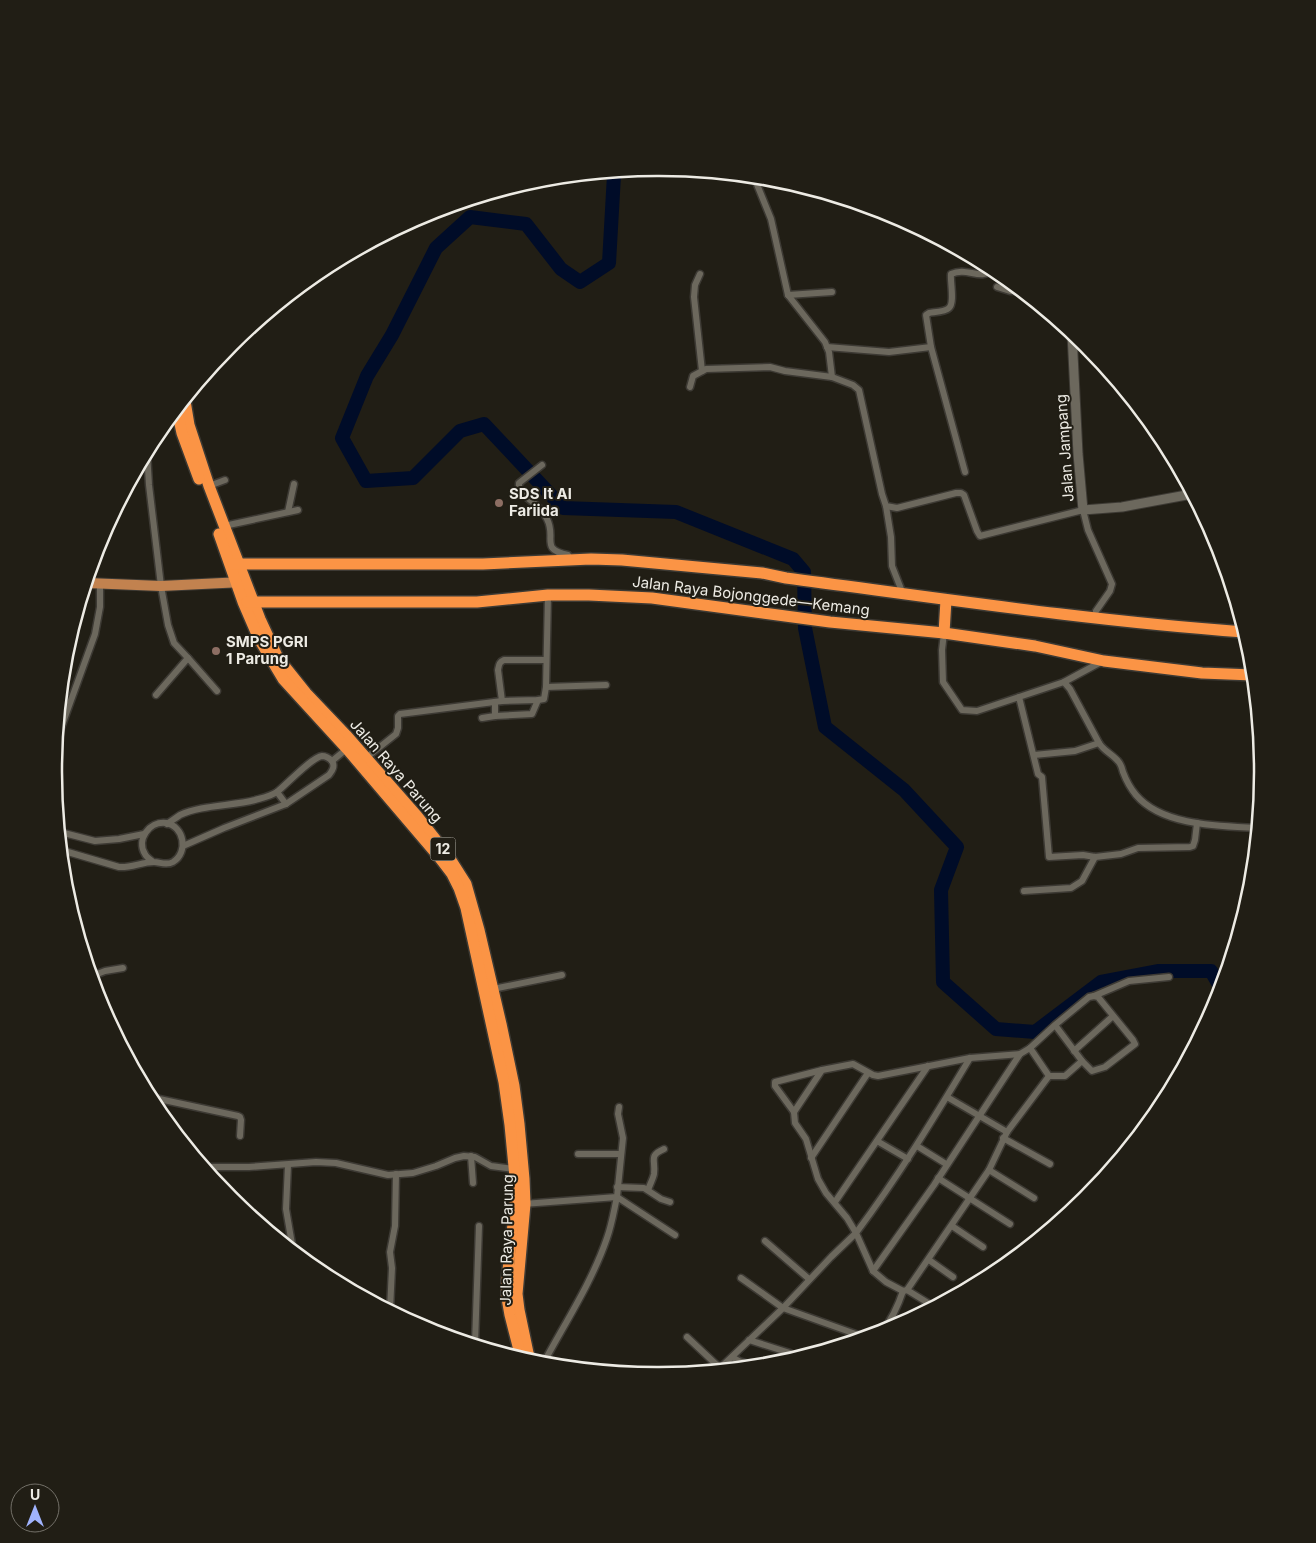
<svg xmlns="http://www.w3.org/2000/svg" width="1316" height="1543" viewBox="0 0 1316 1543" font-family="Inter,sans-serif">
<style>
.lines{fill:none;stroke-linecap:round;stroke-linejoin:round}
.river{stroke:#000c28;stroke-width:14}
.street-casing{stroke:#3d3a34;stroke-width:9}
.secondary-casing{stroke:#3d3a34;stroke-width:11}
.primary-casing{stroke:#3d3a34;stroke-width:12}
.highway-casing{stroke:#3d3a34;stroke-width:14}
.street{stroke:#6c685d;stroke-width:6}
.secondary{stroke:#6c685d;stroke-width:9}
.primary{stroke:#c2824f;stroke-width:10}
.highway{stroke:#fb9445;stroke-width:11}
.education-dot{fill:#8d6e63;stroke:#211e15;stroke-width:2}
.labels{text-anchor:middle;stroke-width:4;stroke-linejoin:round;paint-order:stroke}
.shield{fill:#211e15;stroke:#b0aea6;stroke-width:1}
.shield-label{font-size:14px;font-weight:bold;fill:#edebe4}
.street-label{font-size:15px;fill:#edebe4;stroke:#211e15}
.poi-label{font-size:15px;font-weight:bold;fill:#edebe4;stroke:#211e15;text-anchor:start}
.rim{fill:none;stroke:#edebe4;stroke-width:2.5}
</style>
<rect width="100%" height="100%" fill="#211e15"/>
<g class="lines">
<polyline class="river" points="613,172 614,175 609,263 580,282 561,269 526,224 470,217 436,248 392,335 367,376 342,438 366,481 413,478 460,431 484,424 563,508 676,512 793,559 804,572 805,628 825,727 904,790 957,847 941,890 943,982 996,1029 1035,1032 1101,982 1159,971 1211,971 1221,988"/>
<g class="street-casing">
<g id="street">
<polyline points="754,177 771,219 788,295 825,342 829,352 832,377"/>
<polyline points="700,274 695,285 694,297 702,371"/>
<polyline points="997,287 1010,291 1020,291"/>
<polyline points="788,295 832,292"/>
<polyline points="827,347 889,352 931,347"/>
<polyline points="690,387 693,376 706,369 770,367 785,371 832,377 853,385 859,390 882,494 886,506 897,508 956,493 961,493 964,495 977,531 980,536 1083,510 1088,530 1112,584 1110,591 1096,611"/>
<polyline points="147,452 149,485 161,586 168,625 174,643 188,658 156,695"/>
<path d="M542,465L519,483V491C528,499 542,507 547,519C557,538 539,549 568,555L570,559"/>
<path d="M965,472L931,347L926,315L929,313C934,312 945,312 949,308C955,303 950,281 951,274C968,266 980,282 993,269"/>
<polyline points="209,486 225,480"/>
<polyline points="886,506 891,537 892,566 903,594"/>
<polyline points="288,512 294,484"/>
<polyline points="224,526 298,510"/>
<polyline points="944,633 942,650 943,682 962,710 977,711 1019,697"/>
<polyline points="188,658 217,691"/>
<polyline points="1101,662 1064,682 1019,697 1038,774 1042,777 1049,857 1083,855 1095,857 1121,854 1138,848 1190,847 1193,846 1195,840 1197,823"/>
<path d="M1064,682L1070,689L1099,743C1104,751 1112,754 1118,761C1121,764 1122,768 1123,772C1126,780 1131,789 1136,795C1162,826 1220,826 1257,828"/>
<polyline points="546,687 606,685"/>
<path d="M502,701L498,670C499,665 499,662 504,660H546"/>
<polyline points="495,716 532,714 538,700"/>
<polyline points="482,718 495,716 495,702"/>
<polyline points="57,739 95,634 100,607 100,584"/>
<polyline points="1034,755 1075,751 1099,743"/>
<polyline points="366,758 396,734 398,728 398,716 400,714 502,701 538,700 544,699 546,687 548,595"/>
<polyline points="332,761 349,747"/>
<polyline points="277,792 286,804"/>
<path d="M167,824C171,821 176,818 180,815C201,805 232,806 255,800C262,798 271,796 277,792C286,785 312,757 322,756C326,756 329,758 332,761"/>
<polyline points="60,832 95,841 119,839 144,834"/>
<path d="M183,846L224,828L286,804L329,775C333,770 335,766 332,761"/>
<path d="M61,850L119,867C131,868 142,862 154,862C160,862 166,866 173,862C189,852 184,826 166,823C149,821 136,840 145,854C146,857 151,860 153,862"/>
<polyline points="1024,891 1071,888 1082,881 1095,857"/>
<polyline points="92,976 105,971 123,968"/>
<polyline points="493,989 562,975"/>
<polyline points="1094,996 1129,981 1169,977"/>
<polyline points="1074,1051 1113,1016"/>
<polyline points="1049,1076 1065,1076 1082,1061"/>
<polyline points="150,1097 238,1116 240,1117 241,1120 240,1136"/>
<polyline points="947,1097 1007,1132"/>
<polyline points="794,1112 775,1086 775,1082 822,1070"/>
<polyline points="1003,1138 1050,1164"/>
<polyline points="877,1141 908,1159"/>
<polyline points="917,1146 946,1164"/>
<polyline points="578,1154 620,1154"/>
<polyline points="471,1156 473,1183"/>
<polyline points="811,1158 868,1073"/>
<polyline points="288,1165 286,1209 293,1250"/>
<polyline points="204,1167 249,1167 316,1162 336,1163 388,1175 413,1173 436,1166 455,1158 464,1156 475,1157 491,1166 514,1169"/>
<polyline points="989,1170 1034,1198"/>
<polyline points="938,1178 1010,1224"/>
<polyline points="617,1187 644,1188 661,1199 670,1202"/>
<path d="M648,1190C650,1184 653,1179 654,1174C656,1160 648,1156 664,1149"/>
<polyline points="835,1202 928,1066"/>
<polyline points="523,1204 617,1197 623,1138 618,1114 619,1107"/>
<polyline points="952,1226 983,1247"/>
<polyline points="765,1241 809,1279"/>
<polyline points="929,1260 953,1277"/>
<polyline points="873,1271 934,1185 1020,1054"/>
<polyline points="741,1278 783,1308 864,1337"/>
<polyline points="907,1290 933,1306"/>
<polyline points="903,1291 907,1290 989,1170 1007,1132 1049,1076 1030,1048"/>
<polyline points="390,1310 392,1268 390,1252 395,1226 396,1174"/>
<path d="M882,1332C892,1319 898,1306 903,1291L886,1282L873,1271L856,1233C898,1177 934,1118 970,1058"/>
<polyline points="687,1337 720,1368"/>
<polyline points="749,1340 790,1353 792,1356 791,1360"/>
<polyline points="475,1344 479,1226"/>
<polyline points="732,1357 739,1361 754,1366"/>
<path d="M543,1364C565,1323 592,1282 607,1238C612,1224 614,1210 617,1197L675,1235"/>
<polyline points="718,1370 783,1308 831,1257 856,1233 847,1218 826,1193 818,1179 806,1139 795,1123 794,1112 822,1070 853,1064 873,1075 878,1076 970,1058 1020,1054 1030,1048 1055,1025 1089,997 1094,996 1098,997 1133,1040 1135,1044 1105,1067 1092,1071 1082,1061 1055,1025"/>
</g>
</g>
<g class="secondary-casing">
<polyline id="secondary" points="1072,334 1078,454 1083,510 1122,507 1192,494"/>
</g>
<g class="primary-casing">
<polyline id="primary" points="87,583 161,586 243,582"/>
</g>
<g class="highway-casing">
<g id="highway">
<polyline points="185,401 189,425 209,486 260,619 278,658 306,693 346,735 417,816 447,854 466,884 479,930 501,1024 514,1086 519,1124 524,1179 525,1204 517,1294 519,1310 528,1353 531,1361"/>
<polyline points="177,410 182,433 199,479"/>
<polyline points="219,534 243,602 259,639 283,679 347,749 439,857 452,874 459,888 466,908 504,1082 510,1125 515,1177 515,1205 507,1280 507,1298 510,1315 521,1358"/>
<path d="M233,564H483L591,559L622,560L762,573L786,578C938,598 1091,621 1244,632"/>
<polyline points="247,602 477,602 548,595 589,595 652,598 830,622 944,633 1035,646 1104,661 1202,673 1253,675"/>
<polyline points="944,633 946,600"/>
</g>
</g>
<use href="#street" class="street"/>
<use href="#secondary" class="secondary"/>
<use href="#primary" class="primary"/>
<use href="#highway" class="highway"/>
</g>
<g class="education-dot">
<circle cx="499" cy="503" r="5"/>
<circle cx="216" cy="651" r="5"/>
</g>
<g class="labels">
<rect class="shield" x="430.5" y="837.5" width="25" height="23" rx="4"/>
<g class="shield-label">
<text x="443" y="854">12</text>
</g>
<g class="street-label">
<text transform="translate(1065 448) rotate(-94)" y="5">Jalan Jampang</text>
<text transform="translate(751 596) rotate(7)" y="5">Jalan Raya Bojonggede—Kemang</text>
<text transform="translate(396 771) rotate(49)" y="5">Jalan Raya Parung</text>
<text transform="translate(507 1240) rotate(-89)" y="5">Jalan Raya Parung</text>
</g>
<g class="poi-label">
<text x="509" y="499">SDS It Al<tspan x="509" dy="17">Fariida</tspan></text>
<text x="226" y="647">SMPS PGRI<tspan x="226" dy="17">1 Parung</tspan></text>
</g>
</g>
<path d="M0 0H1316V1543H0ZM657 176H659A595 595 0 0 1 1254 771V772A595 595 0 0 1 659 1367H657A595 595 0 0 1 62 772V771A595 595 0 0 1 657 176Z" fill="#211e15" fill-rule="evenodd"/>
<path class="rim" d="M657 176H659A595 595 0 0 1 1254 771V772A595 595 0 0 1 659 1367H657A595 595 0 0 1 62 772V771A595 595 0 0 1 657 176Z"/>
<g transform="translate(35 1508)"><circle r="24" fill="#211e15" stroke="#737068"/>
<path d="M0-4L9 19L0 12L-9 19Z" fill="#a0b3fd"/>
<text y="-8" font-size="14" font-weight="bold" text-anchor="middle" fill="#edebe4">U</text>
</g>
</svg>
